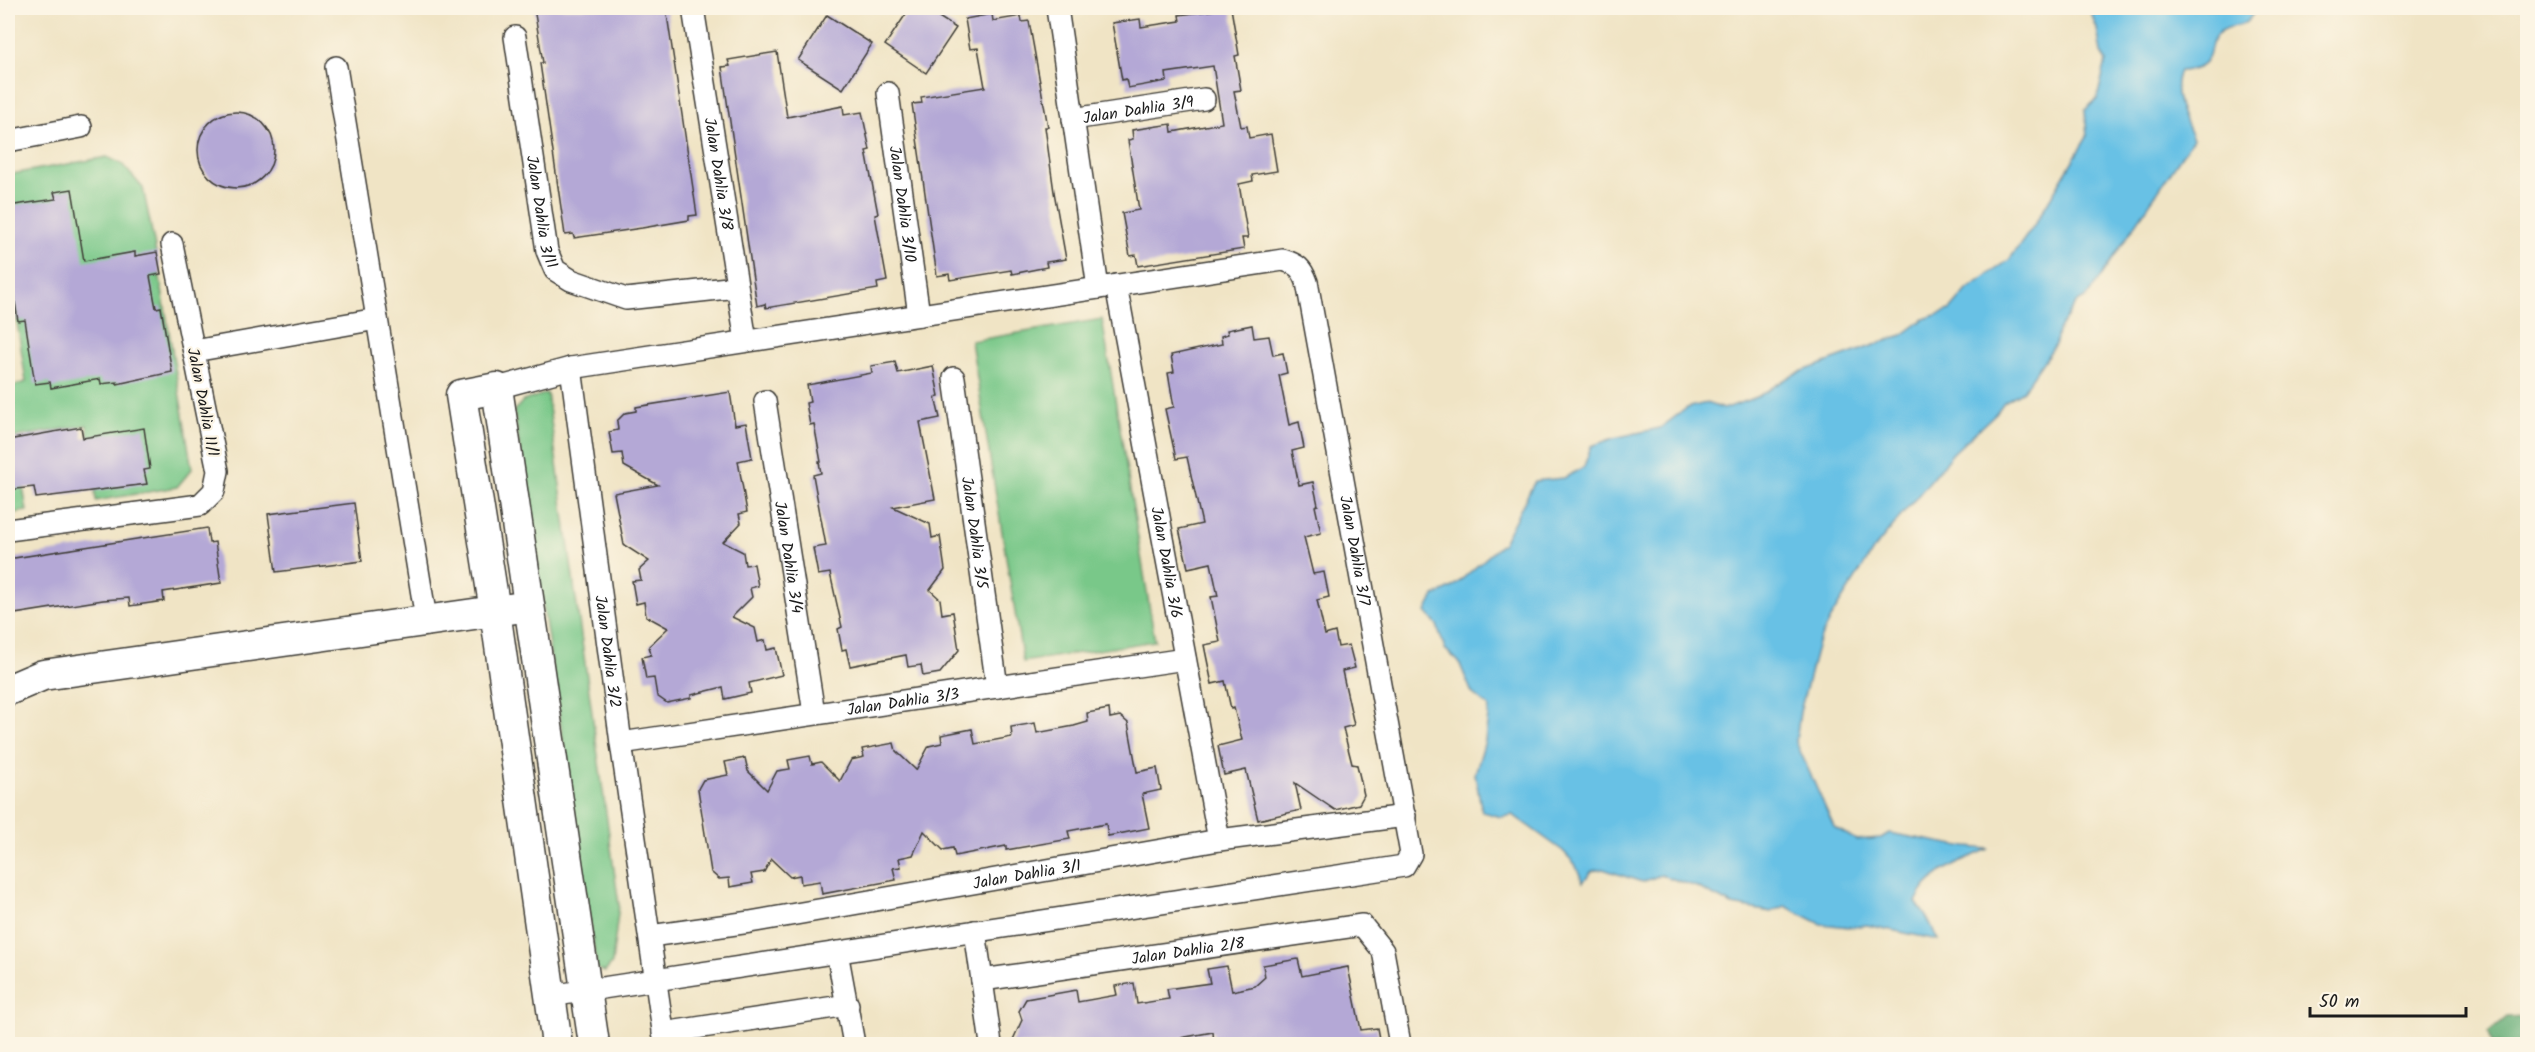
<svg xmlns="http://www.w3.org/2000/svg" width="2535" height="1052" viewBox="0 0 2535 1052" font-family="Kalam,sans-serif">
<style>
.green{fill:#79c889;stroke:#4a7252;stroke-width:1.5}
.forest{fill:#62ac75;stroke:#3f6448;stroke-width:1.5}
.water{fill:#68c1e5;stroke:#426e80;stroke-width:1.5}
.building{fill:#b4a8d6}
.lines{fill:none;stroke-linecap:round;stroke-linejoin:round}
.street-casing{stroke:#3c3a35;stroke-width:24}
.secondary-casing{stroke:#3c3a35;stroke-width:33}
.street{stroke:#fff;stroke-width:21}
.secondary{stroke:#fff;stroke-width:30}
.labels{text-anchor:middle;stroke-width:4.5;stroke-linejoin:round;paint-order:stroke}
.street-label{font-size:16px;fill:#1c1c1c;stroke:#fcf5e5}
</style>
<rect width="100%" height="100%" fill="#fcf5e5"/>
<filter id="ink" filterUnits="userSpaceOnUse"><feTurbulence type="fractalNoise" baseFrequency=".0167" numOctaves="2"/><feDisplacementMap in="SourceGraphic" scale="12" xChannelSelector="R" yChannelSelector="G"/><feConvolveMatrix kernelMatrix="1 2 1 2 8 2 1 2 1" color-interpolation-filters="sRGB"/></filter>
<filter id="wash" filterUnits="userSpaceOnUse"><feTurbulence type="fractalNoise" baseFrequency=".008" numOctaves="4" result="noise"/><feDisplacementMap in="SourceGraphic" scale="24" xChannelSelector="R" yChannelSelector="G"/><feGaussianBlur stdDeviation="1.35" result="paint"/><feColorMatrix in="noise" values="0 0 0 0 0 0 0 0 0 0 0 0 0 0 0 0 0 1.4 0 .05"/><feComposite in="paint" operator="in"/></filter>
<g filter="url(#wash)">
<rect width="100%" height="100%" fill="#f0e4c5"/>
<g class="green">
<polygon points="107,157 122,164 143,188 154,242 192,469 177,487 96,501 87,425 15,437 27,511 8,514 8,407 14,405 10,387 26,382 8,262 8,180 12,174"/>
<polygon points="1102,319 1155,641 1023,662 971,341"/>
<polygon points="547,393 619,905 612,963 605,972 597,969 514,411 523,401"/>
</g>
<polygon class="forest" points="2527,1016 2527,1044 2492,1044 2489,1032 2507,1017"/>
<path class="water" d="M2092,8H2256V9C2242,33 2238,21 2221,31C2202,43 2222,70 2180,71C2170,93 2184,119 2193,139L2087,297L2077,302L2069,313L2058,331L2056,343L2023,391L2004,402L1996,413L1953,453L1874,549L1830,619L1818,643L1800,712L1796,742L1834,827L1856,840L1881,838L1889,833L1966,847L1989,849C1961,861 1929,872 1916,902L1927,918L1938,940L1867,925L1849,927L1821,924L1785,906L1771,912L1732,905L1697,887L1661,875L1642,882L1603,869L1592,871L1583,882L1575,864L1563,851L1513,815L1501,817L1482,812L1475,774L1485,741L1489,707L1472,693L1459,662L1445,649L1437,625L1426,612L1434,596L1453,587L1503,543L1535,481L1564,478L1584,467L1591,446L1614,438L1660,428L1687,408L1706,403L1724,409L1759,396L1792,375L1902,335L1924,319L1950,310L1968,289L2009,260L2033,227L2087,137L2085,110L2097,99L2106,61L2101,53L2097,29L2091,13Z"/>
<g id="blocks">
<g class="building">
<polygon points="534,8 666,8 697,215 689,216 689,220 642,228 574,238 573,234 565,235 540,63 543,63"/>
<polygon points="910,8 925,8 956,28 926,73 885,45"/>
<polygon points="1231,8 1239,55 1235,56 1241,90 1234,91 1241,127 1247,126 1249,138 1271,134 1277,171 1252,175 1253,181 1239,184 1248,238 1242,238 1244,249 1138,266 1136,255 1130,256 1122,213 1139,210 1128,140 1133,139 1132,130 1171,124 1172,132 1222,123 1213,66 1166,73 1167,81 1128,88 1126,79 1122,80 1112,23 1140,19 1141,27 1180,21 1179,15"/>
<polygon points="992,14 993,21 1021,16 1022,22 1029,21 1048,127 1045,127 1054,192 1066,259 1046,262 1047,267 1012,274 1011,270 950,280 949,274 937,276 912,104 922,103 921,97 985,87 978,48 970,49 965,19"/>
<polygon points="827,15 872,44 843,89 798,60"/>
<polygon points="777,52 787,117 843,106 844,115 862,112 870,150 866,151 878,214 875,215 887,281 877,283 878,289 766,308 765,304 757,306 722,67 730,66 728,60"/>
<circle cx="236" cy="150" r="38"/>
<polygon points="72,189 84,261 135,252 135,256 157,252 161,274 150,276 156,308 161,307 172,372 117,384 117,382 101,384 100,379 51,388 50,382 35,384 25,320 18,321 8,258 8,206 56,199 54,192"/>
<polygon points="1252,325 1254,338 1269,336 1273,355 1283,353 1287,373 1279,375 1289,425 1299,422 1304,448 1292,451 1299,485 1313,482 1318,505 1315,506 1321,533 1304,537 1313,574 1324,572 1329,597 1317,600 1325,635 1335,632 1338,647 1349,645 1355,668 1342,671 1354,725 1343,728 1352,764 1357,765 1364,795 1359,804 1335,810 1295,783 1301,810 1258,820 1246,770 1224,775 1218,746 1242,740 1234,708 1231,709 1225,681 1212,684 1204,645 1220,642 1211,597 1218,596 1211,563 1188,568 1179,529 1202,524 1187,457 1176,459 1165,409 1174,407 1168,373 1174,372 1171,355 1222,344 1221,336 1228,334 1227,330"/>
<polygon points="895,362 898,373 933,366 939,396 935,397 940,418 920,422 935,499 893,507 930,524 932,538 940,536 945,570 930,590 940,599 942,614 953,612 959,650 940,673 923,676 921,665 908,667 906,655 850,666 846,649 842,650 838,629 842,627 830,573 818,575 813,548 826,546 813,475 821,473 819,462 821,462 814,424 810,425 806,403 810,402 807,385 872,373 871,366"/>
<polygon points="730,392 735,425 746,423 752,458 738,461 747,512 739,514 741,523 723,542 743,552 745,565 754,564 758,586 750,588 752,597 732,617 755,628 758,642 765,640 767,650 776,648 782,675 749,683 751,693 725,699 723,687 691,695 691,698 667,703 657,696 654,678 646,679 642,657 651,655 649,646 668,628 646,616 644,602 636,604 632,581 641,580 639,570 649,561 624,545 614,493 658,485 624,466 622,453 613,454 609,432 618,430 617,421 625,413 636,411 636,407"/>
<polygon points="81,427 83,438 144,428 150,469 144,470 147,484 36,498 34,487 8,490 8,440"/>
<polygon points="354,503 362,561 276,572 268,514"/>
<polygon points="207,528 209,543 215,542 221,583 163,592 164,601 130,606 129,598 103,600 8,615 8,559"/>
<polygon points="1109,709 1110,718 1120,716 1128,723 1137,772 1157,768 1161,790 1142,794 1149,828 1108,836 1106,824 1068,831 1070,839 1006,850 1006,846 955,856 953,848 943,850 924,831 913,855 899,858 901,867 893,868 896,880 822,894 820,881 801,884 800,875 790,877 771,859 764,872 751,874 753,883 730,887 729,878 719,879 711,872 698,789 703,780 728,775 725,762 745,758 748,771 767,790 777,771 790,769 788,760 810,756 812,764 821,762 840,781 851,760 864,757 862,749 894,743 896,751 916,770 929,746 942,743 941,735 972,729 975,744 1012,737 1011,727 1035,723 1037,733 1074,726 1088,722 1087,713"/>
<polygon points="1298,959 1302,976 1348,967 1361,1030 1377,1028 1380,1044 1214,1044 1213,1032 1148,1044 1011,1044 1022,1020 1019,1011 1026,999 1076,990 1078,1002 1117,995 1115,986 1134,983 1137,1004 1169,999 1167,989 1210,983 1207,969 1227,966 1232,991 1255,986 1265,977 1263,965"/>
</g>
</g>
</g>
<g filter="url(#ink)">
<use href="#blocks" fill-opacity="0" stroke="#3c3a35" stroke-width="1.5"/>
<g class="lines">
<g class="street-casing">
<g id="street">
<path id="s1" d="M693,8L746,341"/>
<polyline points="1057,8 1098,288"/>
<path id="s2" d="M515,37L547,251L555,270L571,280L626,299L737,287"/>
<polyline points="336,67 426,619"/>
<path id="s3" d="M888,93L919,315"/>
<path id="s4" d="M1073,119L1204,99"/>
<polyline points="8,141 81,127"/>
<path id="s5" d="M1116,285L1219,840"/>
<polyline points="194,351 377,319"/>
<path id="s6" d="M571,368L621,743L665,1044"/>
<path id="s7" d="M954,378L997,687"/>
<path id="s8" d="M497,388L571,368L1283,260C1297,264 1302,268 1307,282L1411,854L1404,866L550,996"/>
<path id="s9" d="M765,401L814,713"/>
<polyline points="8,530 200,505 214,491 218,471 172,244"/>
<path id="s10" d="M621,743L1185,659"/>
<polyline points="975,931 991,1044"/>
<path id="s11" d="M650,936L750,922L1219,840L1405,816"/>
<polyline points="837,952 854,1044"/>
<path id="s12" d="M982,980L1362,925L1383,951L1400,1044"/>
<polyline points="663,1033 848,1005"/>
</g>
</g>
<g class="secondary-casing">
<g id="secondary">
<polyline points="8,690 43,675 516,608"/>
<polyline points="557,1044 495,611 461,395 497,388 594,1044"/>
</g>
</g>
<use href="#street" class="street"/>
<use href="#secondary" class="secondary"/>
</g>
</g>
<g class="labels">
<g class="street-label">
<text dy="6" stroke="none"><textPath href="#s4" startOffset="66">Jalan Dahlia 3/9</textPath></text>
<text dy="6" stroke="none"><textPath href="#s1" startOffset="168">Jalan Dahlia 3/8</textPath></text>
<text dy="6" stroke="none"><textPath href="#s3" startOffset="112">Jalan Dahlia 3/10</textPath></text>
<text dy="6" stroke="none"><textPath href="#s2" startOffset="177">Jalan Dahlia 3/11</textPath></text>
<text transform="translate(204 402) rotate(79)" y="6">Jalan Dahlia 11/1</text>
<text dy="6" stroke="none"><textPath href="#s7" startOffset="156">Jalan Dahlia 3/5</textPath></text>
<text dy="6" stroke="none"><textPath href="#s8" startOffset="1104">Jalan Dahlia 3/7</textPath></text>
<text dy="6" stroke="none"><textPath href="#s9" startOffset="158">Jalan Dahlia 3/4</textPath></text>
<text dy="6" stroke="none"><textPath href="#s5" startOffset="282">Jalan Dahlia 3/6</textPath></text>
<text dy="6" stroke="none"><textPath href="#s6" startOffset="286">Jalan Dahlia 3/2</textPath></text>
<text dy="6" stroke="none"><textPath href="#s10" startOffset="285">Jalan Dahlia 3/3</textPath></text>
<text dy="6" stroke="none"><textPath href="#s11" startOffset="382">Jalan Dahlia 3/1</textPath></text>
<text dy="6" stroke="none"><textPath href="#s12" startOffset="208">Jalan Dahlia 2/8</textPath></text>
</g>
</g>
<rect width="2535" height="1052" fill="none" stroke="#fcf5e5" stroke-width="30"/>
<path d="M2310 1007v9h156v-9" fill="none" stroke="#1c1c1c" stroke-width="3"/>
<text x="2319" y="1007" font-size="18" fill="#1c1c1c" stroke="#fcf5e5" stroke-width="4.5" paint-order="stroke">50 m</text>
</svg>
